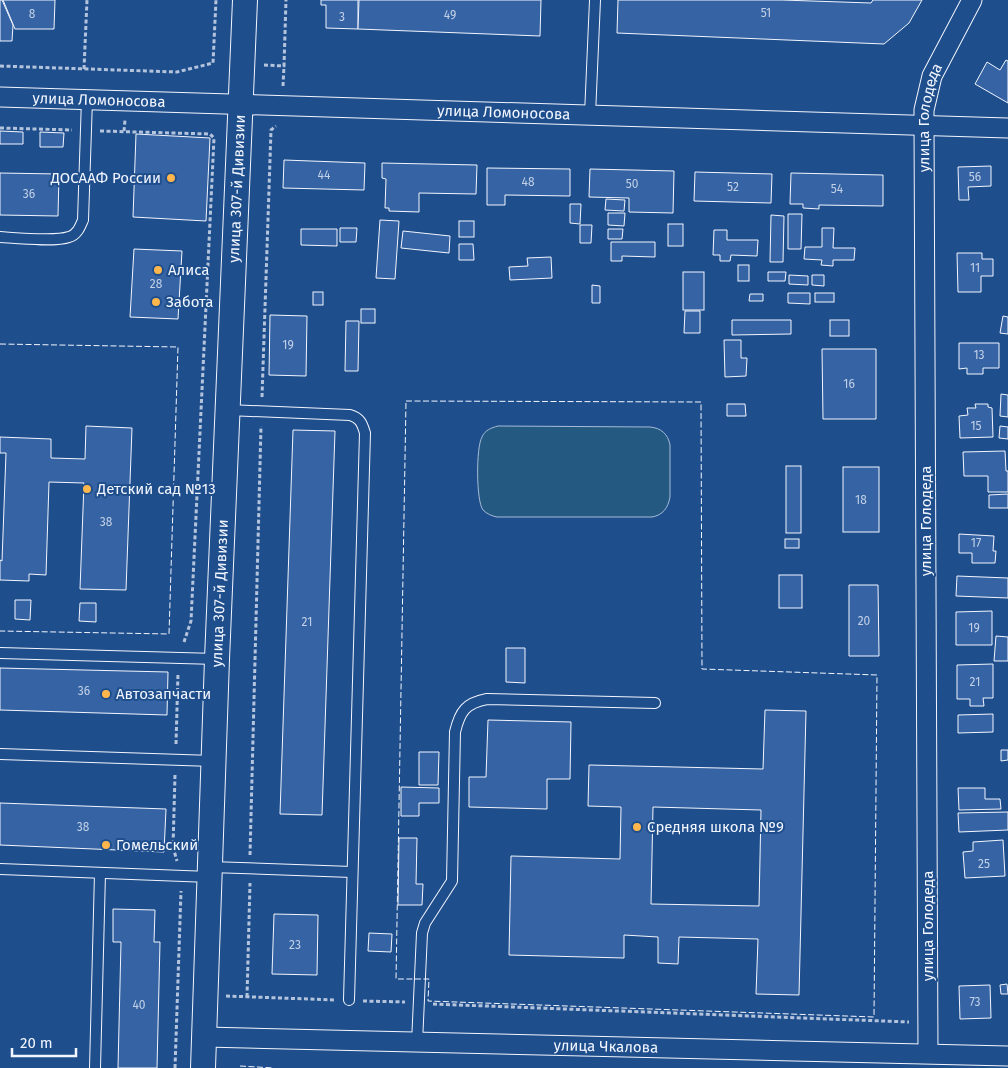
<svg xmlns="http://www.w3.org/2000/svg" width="1008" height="1068" viewBox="0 0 1008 1068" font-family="'Fira Sans',sans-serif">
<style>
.garden{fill:#245a82;stroke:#a8bbd7}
.building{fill:#3563a3;stroke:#f2f6ff;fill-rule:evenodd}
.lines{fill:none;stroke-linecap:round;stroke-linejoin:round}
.service-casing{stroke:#f2f6ff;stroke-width:12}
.minor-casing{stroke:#f2f6ff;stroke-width:21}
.tertiary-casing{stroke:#f2f6ff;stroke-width:26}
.path{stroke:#b3c4dc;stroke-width:3;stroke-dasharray:4 2.5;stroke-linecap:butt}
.service{stroke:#1f4e8c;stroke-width:10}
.minor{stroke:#1f4e8c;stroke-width:19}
.tertiary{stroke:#1f4e8c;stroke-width:24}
.fence{stroke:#f2f6ff;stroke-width:1;stroke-dasharray:6 2.5;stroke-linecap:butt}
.poi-dot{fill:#ffb74d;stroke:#1f4e8c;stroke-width:2}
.labels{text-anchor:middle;stroke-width:4;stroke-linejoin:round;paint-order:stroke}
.number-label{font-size:12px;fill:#c3d1e8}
.street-label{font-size:15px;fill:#f2f6ff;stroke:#1f4e8c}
.poi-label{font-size:15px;fill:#f2f6ff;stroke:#1f4e8c;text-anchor:start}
</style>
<rect width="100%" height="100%" fill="#1f4e8c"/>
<path class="garden" d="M498,426L650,427C661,428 668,434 670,445V497C668,508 663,515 652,517H497C492,516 487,514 483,510C476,501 476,447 482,437C485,430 491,428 498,426Z"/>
<g class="building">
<polygon points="0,0 2,0 13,25 12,41 0,41"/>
<polygon points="3,0 55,0 54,29 15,29"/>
<polygon points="321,0 358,0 358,29 326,28 326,5 321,5"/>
<polygon points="359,0 541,0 540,36 358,29"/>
<polygon points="618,0 782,0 871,3 873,0 922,0 909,23 884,44 617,33"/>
<polygon points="1006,60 1008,61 1008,103 975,84 987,62 1000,70"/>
<polygon points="0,131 23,132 23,144 0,144"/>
<polygon points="40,132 64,133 63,147 40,147"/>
<polygon points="136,134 210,138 206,221 133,217"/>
<polygon points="284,160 365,163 364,190 283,188"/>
<polygon points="382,163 477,165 476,194 419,193 419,212 389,211 389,208 385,208 386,179 382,178"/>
<polygon points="991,166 991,186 968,187 969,200 959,200 958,167"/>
<polygon points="487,168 570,169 570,196 505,195 505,205 487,205"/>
<polygon points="590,169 674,171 673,213 629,212 629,198 589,197"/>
<polygon points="695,172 772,174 771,203 694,201"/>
<polygon points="0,173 59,174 58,216 0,215"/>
<polygon points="791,173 883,175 883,206 819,205 819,209 803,208 803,204 790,204"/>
<polygon points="606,199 625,200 624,211 605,210"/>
<polygon points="570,204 581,204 580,224 570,223"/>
<polygon points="608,213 625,213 624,226 608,225"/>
<polygon points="788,214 802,214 801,249 788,249"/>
<polygon points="771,215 784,216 783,262 770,262"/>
<polygon points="380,220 399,221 395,279 376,278"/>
<rect x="459" y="221" width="15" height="16"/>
<rect x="668" y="224" width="15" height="22"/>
<polygon points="580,225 592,225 591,243 580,243"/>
<polygon points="340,228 357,228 356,242 340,242"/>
<polygon points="822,228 834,228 833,248 855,248 854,260 833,260 833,266 821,265 822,260 804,259 805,247 822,247"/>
<polygon points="301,229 337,229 337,246 301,245"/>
<polygon points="608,229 623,229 622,239 608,239"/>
<polygon points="714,230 727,230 727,240 758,240 757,256 731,255 730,261 720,261 720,255 713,255"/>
<polygon points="403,231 450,236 449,253 401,248"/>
<polygon points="611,242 655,242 655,257 622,256 622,261 611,261"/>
<polygon points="459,244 473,244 474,260 459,260"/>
<polygon points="134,249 182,251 178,319 130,317"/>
<polygon points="957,253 982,253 982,259 993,259 993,276 981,276 981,292 958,292"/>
<polygon points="551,257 552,278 510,280 509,267 528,266 527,258"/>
<rect x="738" y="265" width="11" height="16"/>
<rect x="683" y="272" width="21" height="38"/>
<polygon points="768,272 786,272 785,281 768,281"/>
<polygon points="789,275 808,276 808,285 789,284"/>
<polygon points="812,275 824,275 824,286 812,285"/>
<polygon points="592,285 600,286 600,303 592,303"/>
<rect x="313" y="292" width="10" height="13"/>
<polygon points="788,293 810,293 810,304 788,303"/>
<rect x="815" y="293" width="19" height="9"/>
<polygon points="750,294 763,294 763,301 749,301"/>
<rect x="361" y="309" width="14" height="14"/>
<polygon points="685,311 700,311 700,333 684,333"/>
<polygon points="270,315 307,316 306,376 269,375"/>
<polygon points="1003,316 1008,317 1008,334 1000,333"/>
<polygon points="732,320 791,320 791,334 732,335"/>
<rect x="830" y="320" width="19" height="16"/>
<polygon points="346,321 359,321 358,371 345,371"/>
<polygon points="724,340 741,340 741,358 747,358 746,376 725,377"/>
<polygon points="959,343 999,343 999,368 983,368 983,374 967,374 967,368 959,369"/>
<polygon points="822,349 876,349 876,419 823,419"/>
<polygon points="1001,394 1008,395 1008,417 1000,416"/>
<polygon points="727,404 745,404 746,416 727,416"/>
<polygon points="975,404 988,404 988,407 992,408 993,437 960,438 959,416 968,415 967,408 976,408"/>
<polygon points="86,426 132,428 126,590 80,589 84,483 49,482 46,575 29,574 29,581 0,580 0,560 2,561 6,453 0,453 0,437 51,439 51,458 85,459"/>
<polygon points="1000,426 1008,427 1008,439 999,438"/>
<polygon points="293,430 335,431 322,815 280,814"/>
<polygon points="1005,451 1006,471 1008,471 1008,492 988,492 988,476 964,476 963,452"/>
<rect x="786" y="466" width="15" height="67"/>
<rect x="843" y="467" width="36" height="65"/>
<polygon points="1008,494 1008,508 989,508 989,495"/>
<polygon points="959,534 994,536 993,551 996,551 995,563 972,563 972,553 959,553"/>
<rect x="785" y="539" width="14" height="9"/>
<rect x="779" y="575" width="23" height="33"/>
<polygon points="957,576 1008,578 1008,598 956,596"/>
<polygon points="849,585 878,585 879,656 849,656"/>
<polygon points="15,600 31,600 30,620 15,619"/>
<polygon points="80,603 96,603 96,622 79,621"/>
<polygon points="992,611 992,645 956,645 956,612"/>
<polygon points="996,636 1008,637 1008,661 994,661"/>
<polygon points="506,648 525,648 525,683 506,682"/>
<polygon points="993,664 993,698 983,698 984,706 970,706 970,699 957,699 957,665"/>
<polygon points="0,668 168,672 167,715 0,710"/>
<path d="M765,710L806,711L799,995L756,994L758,939L679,937L678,964L658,963V937L624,935V958L509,955L511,856L620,859L621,807L588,806L589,765L763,769ZM653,807L761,810L759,906L651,904Z"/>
<polygon points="993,714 993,732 958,733 958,715"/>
<polygon points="488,720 571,722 570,779 547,779 547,809 469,807 469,777 486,777"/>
<polygon points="1001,750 1008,750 1008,760 1001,761"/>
<polygon points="419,752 439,752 438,785 419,785"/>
<polygon points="401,787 439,788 439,803 419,803 419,816 401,816"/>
<polygon points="958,788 985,788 985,799 1000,799 1001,809 959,810"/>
<polygon points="0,803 166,809 164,852 0,845"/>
<polygon points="1008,812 1008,830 959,832 958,813"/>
<polygon points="399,838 417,838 416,884 423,884 422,905 398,905"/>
<polygon points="1003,840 1005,876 965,878 963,852 973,851 973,842"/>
<polygon points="113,909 155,910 154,942 160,942 157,1068 118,1068 121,942 113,942"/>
<polygon points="274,914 318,915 317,975 272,974"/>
<polygon points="369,933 392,934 391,952 368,951"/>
<polygon points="1007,984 1008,994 1001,994 1000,985"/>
<polygon points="990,985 991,1018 960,1019 959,986"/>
</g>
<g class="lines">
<g class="service-casing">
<g id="service">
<polyline points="590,115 595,0"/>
<path d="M0,237C16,238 55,242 69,237C77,235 80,227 83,220L87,99"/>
<path d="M228,410L350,415C360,418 362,423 365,433L349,1000"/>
<polyline points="0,653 217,659"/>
<polyline points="0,754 213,761"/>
<polyline points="210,867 352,872"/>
<polyline points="0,869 210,877"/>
<path d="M417,1043L422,933L425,923L452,881L455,732C460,711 466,703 487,699L655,703"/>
<polyline points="95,1068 100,873"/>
</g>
</g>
<g class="minor-casing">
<g id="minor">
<path id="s1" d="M0,97L1008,128"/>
<path id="s2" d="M205,1037L1008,1056"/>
<path id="s3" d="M928,1053L924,125V110L932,76L972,0"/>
</g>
</g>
<g class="tertiary-casing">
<g id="tertiary">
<path id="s4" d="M203,1068L217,659L245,0"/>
</g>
</g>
<g class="path">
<polyline points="264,65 284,66 286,0"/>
<polyline points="0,66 177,72 213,63 216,0"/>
<polyline points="84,69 87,0"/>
<polyline points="283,86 284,66"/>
<polyline points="0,128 72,130"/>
<polyline points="100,131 210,134 214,138 191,621 184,642"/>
<polyline points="124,131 125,120"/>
<polyline points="262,397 271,130 276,126"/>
<polyline points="176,744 178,673"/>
<polyline points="175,775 173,847 177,861"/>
<polyline points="250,855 261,426"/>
<polyline points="226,996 335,1000"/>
<polyline points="247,997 250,883"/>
<polyline points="363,1001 405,1002"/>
<polyline points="433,1004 909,1022"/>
<polyline points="175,1068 181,891"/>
</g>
<use href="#service" class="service"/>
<use href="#minor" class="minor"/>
<use href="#tertiary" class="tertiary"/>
<g class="fence">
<polyline points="0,344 178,347 169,634 0,631"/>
<polygon points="406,401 701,402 702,669 877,675 874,1017 428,1001 429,979 396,979"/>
<polyline points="240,1066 274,1068"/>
</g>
</g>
<g class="poi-dot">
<circle cx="171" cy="178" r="5"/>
<circle cx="158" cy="270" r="5"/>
<circle cx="156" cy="302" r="5"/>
<circle cx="87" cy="489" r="5"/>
<circle cx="106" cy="694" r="5"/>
<circle cx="637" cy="827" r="5"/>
<circle cx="106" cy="845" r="5"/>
</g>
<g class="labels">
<g class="number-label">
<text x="766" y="17">51</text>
<text x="32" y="18">8</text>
<text x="450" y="19">49</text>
<text x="342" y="21">3</text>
<text x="324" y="179">44</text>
<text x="975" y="181">56</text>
<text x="528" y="186">48</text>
<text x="632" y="188">50</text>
<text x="733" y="191">52</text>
<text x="837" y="193">54</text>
<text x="29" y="198">36</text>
<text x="975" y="272">11</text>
<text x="156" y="288">28</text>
<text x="288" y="349">19</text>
<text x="979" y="359">13</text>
<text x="849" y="388">16</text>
<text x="976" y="430">15</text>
<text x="861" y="504">18</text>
<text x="106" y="526">38</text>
<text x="976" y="547">17</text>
<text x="864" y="625">20</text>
<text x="307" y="626">21</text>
<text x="974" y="632">19</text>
<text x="975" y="686">21</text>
<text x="84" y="695">36</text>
<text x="83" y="831">38</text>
<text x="984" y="868">25</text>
<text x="295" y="949">23</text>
<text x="975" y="1006">73</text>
<text x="139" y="1009">40</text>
</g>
<g class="street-label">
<text dy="5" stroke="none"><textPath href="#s1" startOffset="99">улица Ломоносова</textPath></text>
<text dy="5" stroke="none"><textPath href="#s1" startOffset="504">улица Ломоносова</textPath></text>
<text dy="5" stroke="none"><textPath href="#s3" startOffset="936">улица Голодеда</textPath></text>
<text dy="5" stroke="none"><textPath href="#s4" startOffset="880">улица 307-й Дивизии</textPath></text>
<text transform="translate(926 521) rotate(-90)" y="5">улица Голодеда</text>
<text dy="5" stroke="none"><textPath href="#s4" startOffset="475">улица 307-й Дивизии</textPath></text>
<text transform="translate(928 926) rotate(-90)" y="5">улица Голодеда</text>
<text dy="5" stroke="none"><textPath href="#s2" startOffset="401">улица Чкалова</textPath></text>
</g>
<g class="poi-label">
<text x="161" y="183" text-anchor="end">ДОСААФ России</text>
<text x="168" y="275">Алиса</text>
<text x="166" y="307">Забота</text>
<text x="97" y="494">Детский сад №13</text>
<text x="116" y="699">Автозапчасти</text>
<text x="647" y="832">Средняя школа №9</text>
<text x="116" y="850">Гомельский</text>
</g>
</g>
<path d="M12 1048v8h64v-8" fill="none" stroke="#f2f6ff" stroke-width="2.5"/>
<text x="20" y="1048" font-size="15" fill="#f2f6ff" stroke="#1f4e8c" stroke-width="4" paint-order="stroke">20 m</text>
</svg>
